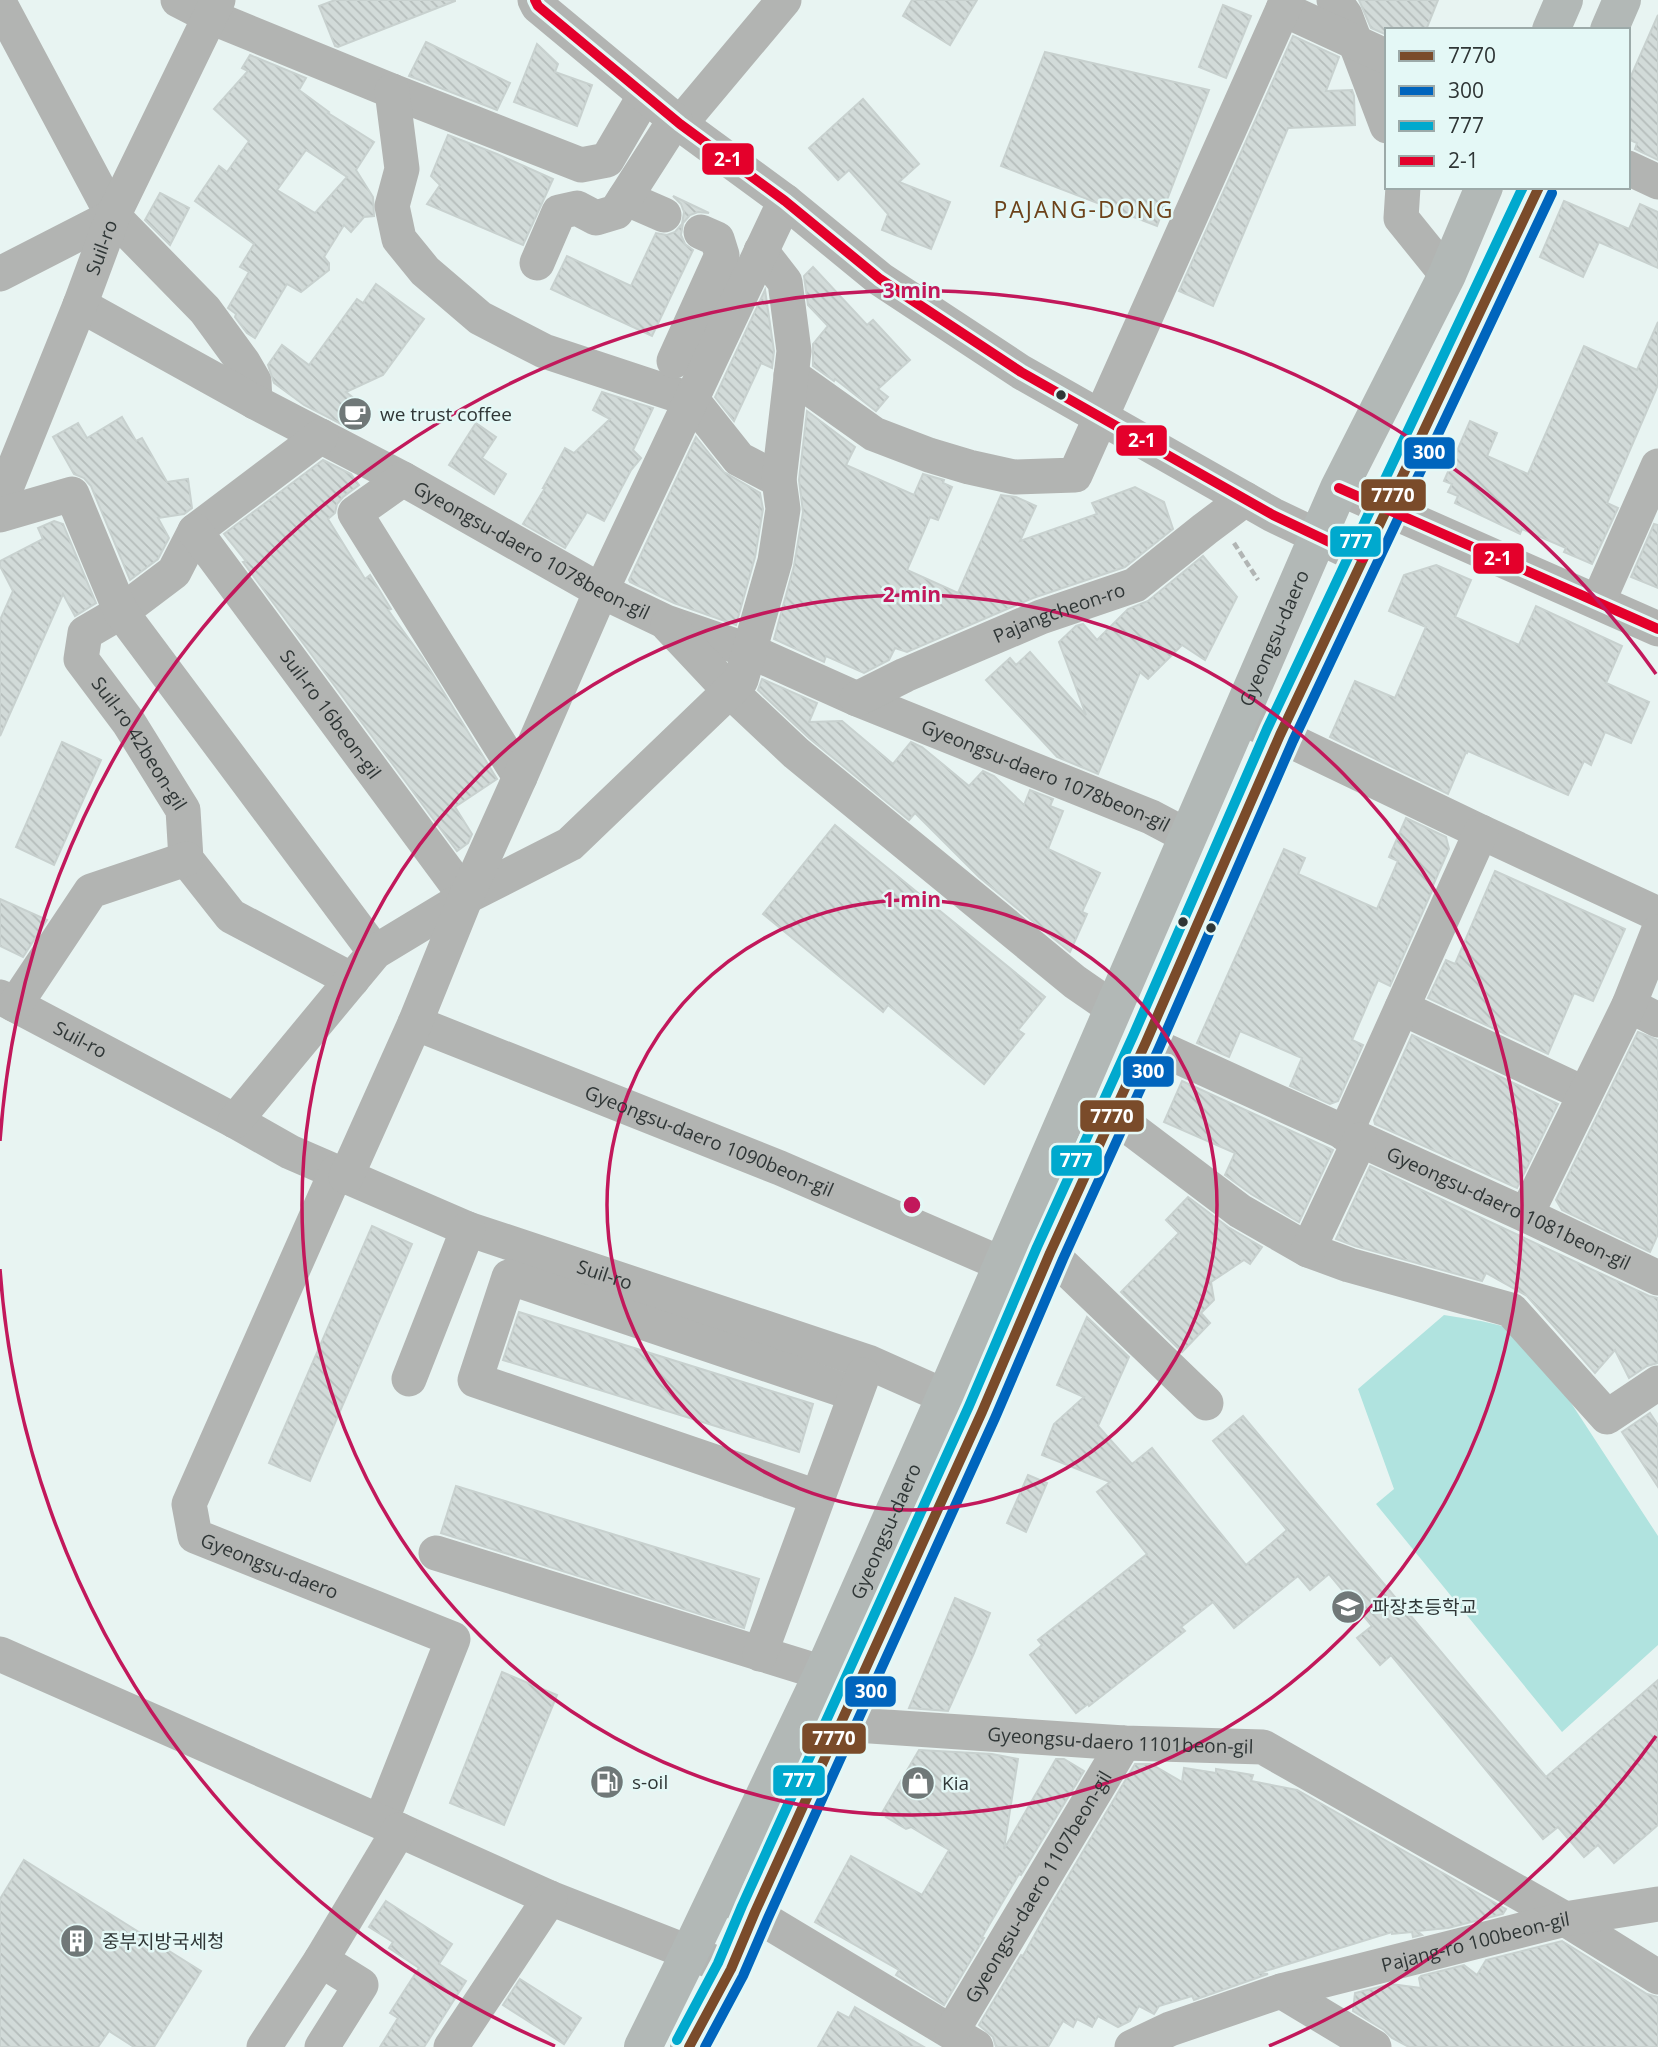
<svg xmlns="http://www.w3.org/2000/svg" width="1658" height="2047" viewBox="0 0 1658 2047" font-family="'Open Sans','Noto Sans KR',sans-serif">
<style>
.park{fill:#b0e3df}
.building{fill:url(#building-back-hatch);stroke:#c8d1cf;stroke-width:2;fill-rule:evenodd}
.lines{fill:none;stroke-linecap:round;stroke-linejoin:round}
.path{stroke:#b1b5b4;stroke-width:4.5;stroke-dasharray:7 3.5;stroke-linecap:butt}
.minor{stroke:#b2b4b2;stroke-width:35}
.major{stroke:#b2b8b6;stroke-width:38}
.bus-1-casing{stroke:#e4f8f6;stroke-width:16}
.bus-2-casing{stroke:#e4f8f6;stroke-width:16}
.bus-3-casing{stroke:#e4f8f6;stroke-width:16}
.bus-4-casing{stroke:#e4f8f6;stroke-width:16}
.bus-1{stroke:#7a4b2a;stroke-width:10}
.bus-2{stroke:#0065bd;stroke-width:10}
.bus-3{stroke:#00a9ce;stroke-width:10}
.bus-4{stroke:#e4002b;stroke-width:10}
.ring{fill:none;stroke:#c2185b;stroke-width:3.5}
.bus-dot{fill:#2f3636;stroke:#e4f8f6;stroke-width:2.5}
.labels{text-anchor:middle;stroke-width:5;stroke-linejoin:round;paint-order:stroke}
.street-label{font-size:19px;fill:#2f3636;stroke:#e4f8f6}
.poi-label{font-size:19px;fill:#2f3636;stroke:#e4f8f6;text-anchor:start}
.quarter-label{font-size:23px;letter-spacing:2px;fill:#6c421a;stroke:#e4f8f6}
.centre{fill:#c2185b;stroke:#e4f8f6;stroke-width:3.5}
.ring-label{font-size:21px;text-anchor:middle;font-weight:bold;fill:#c2185b;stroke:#e4f8f6;stroke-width:5;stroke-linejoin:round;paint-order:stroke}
.line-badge{stroke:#e4f8f6;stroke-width:2.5}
.badge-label{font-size:19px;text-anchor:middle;font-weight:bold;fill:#fff}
</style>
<defs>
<pattern id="building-back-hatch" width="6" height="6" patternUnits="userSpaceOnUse" patternTransform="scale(1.75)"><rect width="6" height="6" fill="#d2dbd9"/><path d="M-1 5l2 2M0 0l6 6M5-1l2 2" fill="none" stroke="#b5bdbb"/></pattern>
</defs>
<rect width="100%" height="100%" fill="#e8f4f2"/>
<polygon class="park" points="1444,1315 1481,1321 1524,1331 1658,1536 1658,1645 1562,1732 1376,1504 1394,1489 1358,1389"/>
<g class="building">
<polygon points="335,0 455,0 455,1 338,47 335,46 319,6"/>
<polygon points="912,0 977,0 950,45 903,16"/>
<polygon points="1359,0 1438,0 1426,30 1387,30 1387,35 1371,28"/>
<polygon points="1223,5 1251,16 1226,78 1199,67"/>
<polygon points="1658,15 1658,160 1635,149 1637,143 1628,139 1628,83"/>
<polygon points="1293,36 1339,57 1326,91 1352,90 1354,96 1355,125 1288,128 1213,306 1179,291"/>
<polygon points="426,42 510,83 497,110 409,76"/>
<polygon points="537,44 558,64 555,72 592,85 577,126 514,102"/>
<polygon points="1045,52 1209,90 1157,226 1001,166"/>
<path d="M250,55L306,78L299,90L329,112L328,113L374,142L356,170L373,197L374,216L364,217L351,232L344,225L324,257L329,263V270L301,292L287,284L255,338L247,333L235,317L236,314L228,308L249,272L240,267L254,244L195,201L219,166L227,172L249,141L214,109L248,71L242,68ZM306,150L347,177L315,213L277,190Z"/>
<polygon points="863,99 919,164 899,182 950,202 931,249 882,230 888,214 849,170 838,180 809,148"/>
<polygon points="448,135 497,154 553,179 523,245 427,204 440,185 431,176"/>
<polygon points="160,193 189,208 170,245 145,220"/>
<polygon points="673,196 709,213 698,212 690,215 683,223 681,235 685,244 693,250 652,336 551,289 567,256 631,286 656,233 667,235 675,232 682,224 684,212 681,204"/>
<polygon points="1564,201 1629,229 1640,204 1658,212 1658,268 1599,242 1583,277 1540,257"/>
<polygon points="813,267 867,325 873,320 910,360 878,389 888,397 876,411 835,379 834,381 813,366 813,344 828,326 808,305 804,276"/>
<polygon points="376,284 424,319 383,375 346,392 361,404 345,426 304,405 274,383 268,365 282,345 309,365 357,299 363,303"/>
<polygon points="765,290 774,351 772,368 761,363 734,421 715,397"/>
<polygon points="1658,322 1658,385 1607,503 1618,508 1592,564 1564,552 1566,548 1522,529 1520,534 1455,503 1458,496 1448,492 1452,484 1444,481 1470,421 1497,433 1487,456 1528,474 1584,346 1637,370"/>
<polygon points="602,392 653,408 633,450 641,458 631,470 604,521 587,512 565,548 523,524 545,488 543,488 565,448 574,453 610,419 593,410"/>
<polygon points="807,411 855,447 846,465 914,495 923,474 944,480 943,483 952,487 938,520 930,517 907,570 958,593 1001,495 1016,497 1036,506 1020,541 1097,514 1092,503 1135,487 1164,502 1173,529 1125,567 1033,598 907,652 895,648 889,660 864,673 826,656 824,662 774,639 794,566 803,512 799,480"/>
<polygon points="122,417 136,441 142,438 167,482 188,479 192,508 184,514 158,518 169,538 158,559 130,580 91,486 84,478 74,474 53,437 78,423 87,438"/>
<polygon points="476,423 496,437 482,458 506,474 494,494 449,465"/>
<polygon points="696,437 724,472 760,493 763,509 755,557 736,625 674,603 630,582 629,580"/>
<polygon points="323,460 351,474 359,485 343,497 337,504 335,513 328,519 365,579 370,575 391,609 388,610 422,657 497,779 455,807 472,834 468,843 457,851 243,562 246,561 224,534"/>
<polygon points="54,521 63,524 96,603 75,616 63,594 0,736 0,620 13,591 0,566 0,561 43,539 38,528"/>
<polygon points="1654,524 1658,525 1658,588 1631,577"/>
<polygon points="1203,556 1237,597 1205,660 1182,645 1148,679 1140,672 1098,774 1057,757 986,680 1010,658 1016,665 1030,652 1086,715 1059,642 1076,626 1083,624 1097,640 1128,609 1148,601"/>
<polygon points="1436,565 1471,580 1455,617 1519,645 1536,606 1622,646 1606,683 1649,702 1631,743 1605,732 1591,765 1584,761 1568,795 1468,751 1467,753 1466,752 1448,794 1330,737 1355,681 1395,698 1426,627 1389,611 1404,575"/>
<polygon points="762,679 817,703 809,722 842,721 893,764 911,742 922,747 969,786 983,771 994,776 1024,805 1030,790 1053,799 1050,806 1063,811 1048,849 1100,873 1082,912 1087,914 1070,952 979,877 915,813 909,820 809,738 758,690"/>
<polygon points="62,742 101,760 54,865 16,847"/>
<polygon points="1406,818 1446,837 1449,849 1431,890 1432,891 1390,986 1378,980 1352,1040 1363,1045 1338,1101 1330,1104 1290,1086 1302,1058 1240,1031 1229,1057 1197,1043 1284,849 1305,858 1298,874 1377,909 1398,861 1389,857"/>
<polygon points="835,825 1045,997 1018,1030 1024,1034 984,1084 888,1005 883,1012 763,914"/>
<polygon points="1495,871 1625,929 1593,1001 1574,993 1548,1054 1428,998 1446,960 1455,964"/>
<polygon points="0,899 47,920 23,957 0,946"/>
<polygon points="1638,1032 1658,1040 1658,1234 1650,1252 1562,1210 1556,1200"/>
<polygon points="1412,1035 1558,1104 1517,1188 1375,1124 1374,1120"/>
<polygon points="1182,1081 1333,1150 1299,1222 1251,1194 1225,1175 1235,1153 1164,1122"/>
<polygon points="1370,1166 1649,1296 1658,1298 1658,1363 1647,1366 1629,1378 1615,1350 1595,1373 1527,1296 1486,1273 1482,1281 1355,1246 1336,1239"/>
<polygon points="1188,1197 1228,1227 1262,1247 1250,1264 1244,1260 1211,1282 1214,1300 1201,1313 1210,1323 1182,1352 1121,1292 1179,1233 1166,1220"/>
<polygon points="372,1226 412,1244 310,1481 269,1463"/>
<polygon points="519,1312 813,1404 799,1452 503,1360"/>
<polygon points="1087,1317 1129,1357 1098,1426 1132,1464 1152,1448 1246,1565 1287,1530 1213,1441 1243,1416 1546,1777 1658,1680 1658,1825 1614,1863 1598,1845 1584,1857 1558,1827 1543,1839 1391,1655 1380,1665 1357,1638 1372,1626 1329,1574 1310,1590 1298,1576 1234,1628 1213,1602 1181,1627 1185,1631 1089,1706 1088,1704 1076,1713 1030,1655 1042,1645 1038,1640 1147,1554 1097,1492 1110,1482 1042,1455 1054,1424 1084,1397 1057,1385"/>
<polygon points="1650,1413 1658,1425 1658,1487 1622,1432"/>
<polygon points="1028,1475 1047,1483 1026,1532 1007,1523"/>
<polygon points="456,1486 759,1579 744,1628 441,1533"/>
<polygon points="955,1598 990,1613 974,1653 948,1711 909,1708"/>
<polygon points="502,1672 557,1695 504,1825 450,1803"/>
<polygon points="919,1750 992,1754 1018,1759 1004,1849 1056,1759 1064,1759 1084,1771 1021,1875 1019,1874 982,1937 984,1938 944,2005 896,1975 899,1970 815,1922 851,1856 922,1895 949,1850 911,1827 906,1829 886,1817 887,1816 882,1813"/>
<polygon points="1135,1764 1151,1764 1182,1782 1184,1768 1216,1773 1216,1769 1253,1775 1251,1781 1297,1790 1506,1909 1503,1914 1448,1928 1417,1931 1422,1935 1413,1937 1412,1932 1392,1934 1392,1932 1259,1973 1268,1974 1194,2000 1192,1996 1159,2006 1154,2014 1139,2006 1130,2021 1118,2027 1098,2016 1092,2027 1077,2019 1073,2027 1063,2021 1048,2047 996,2047 993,2037 979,2025 1021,1955 1023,1956 1050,1907"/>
<polygon points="24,1860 201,1971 154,2047 134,2047 109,2031 98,2047 0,2047 0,1899"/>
<polygon points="386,1901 452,1944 439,1964 466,1981 424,2047 380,2047 398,2018 390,2013 419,1968 389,1948 393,1942 369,1927"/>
<polygon points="1562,1941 1647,1994 1658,1997 1658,2047 1409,2047 1392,2038 1384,2030 1353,2011 1355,1993 1391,1984 1421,1988 1419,1978 1421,1976 1464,1965 1477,1975 1486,1960"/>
<polygon points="520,1979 581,2018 564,2044 503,2005"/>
<polygon points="855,2007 924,2047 818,2047 838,2012 849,2018"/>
</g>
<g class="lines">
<polyline class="path" points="1234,543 1258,580"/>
<g class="minor">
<polyline points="178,0 211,17 392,91 581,165 607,160 645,95"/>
<polyline points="535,0 538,6 680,124 785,201 880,279 1021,372 1273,515 1363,558"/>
<polyline points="1334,0 1345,15 1387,126"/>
<polyline points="0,4 113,216 205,310 243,362 254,381 255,402"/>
<polyline points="1283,9 1387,57"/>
<polyline points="392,91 402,169 392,206 399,239 425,271 480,318 544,351 692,400 739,459 779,480"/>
<polyline points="680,124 784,0"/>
<polyline points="1628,168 1658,182"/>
<polyline points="1403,187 1401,218 1447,275"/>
<polyline points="625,198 664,215"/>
<polyline points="537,263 559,212 577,208 596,218 616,212 675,120"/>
<polyline points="0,274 113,216"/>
<path id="s1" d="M80,305L255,402L403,479L601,591L666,622L750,651L857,699L1151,817L1187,836"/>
<polyline points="674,361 722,255 717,239 701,232"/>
<polyline points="791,375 874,434 929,455 969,467 1014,477 1075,475 1287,0"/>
<path id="s2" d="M321,436L195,531L174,572L121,612L85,633L81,659L129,723L183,810L186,859L231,916L352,980"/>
<polyline points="403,479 355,513 520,777"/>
<polyline points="1339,488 1658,629"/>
<path id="s3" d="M0,503L80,305L113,216L218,0"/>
<polyline points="0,515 72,494 121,612 375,952"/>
<path id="s4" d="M195,531L466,897"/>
<polyline points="1598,602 1658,466"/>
<polyline points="668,625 730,691 796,753 1075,982 1114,1009"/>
<path id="s5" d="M857,699L905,675L1041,617L1135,585L1205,529L1245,499"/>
<polyline points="1239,716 1481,832 1658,914"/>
<path id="s6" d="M0,997L235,1121L290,1152L468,1229L868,1362L971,1408"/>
<polyline points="15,1005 91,891 186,859"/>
<polyline points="1629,1005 1658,1020"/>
<polyline points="1402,1008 1585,1094"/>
<path id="s7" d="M415,1023L780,1168L1002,1264"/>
<path id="s8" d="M1146,1042L1526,1215L1658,1278"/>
<polyline points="1113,1115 1240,1211 1308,1250 1349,1265 1511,1310 1607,1417 1658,1383"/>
<polyline points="235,1121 375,952 466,897 570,844 741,680 775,561 783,509 779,480 794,351 785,282 761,251"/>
<polyline points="1345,1134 1481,832"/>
<path id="s9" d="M336,1172L189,1504L195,1536L453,1639L381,1821"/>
<polyline points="346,1177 415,1023 466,897 520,777 601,591 785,201"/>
<polyline points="1526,1215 1629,1005 1658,932"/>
<polyline points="1308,1250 1360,1140"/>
<polyline points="1050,1253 1206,1403"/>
<polyline points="409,1379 468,1229"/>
<polyline points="817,1497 475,1380 509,1277 855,1394"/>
<polyline points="436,1553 823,1673"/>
<polyline points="0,1654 399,1830 550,1898 731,1969"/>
<polyline points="760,1654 863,1375"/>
<path id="s10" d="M841,1724L1124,1743L1263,1747L1565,1919L1658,1977"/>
<polyline points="718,1892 976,2047"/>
<polyline points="321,1960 361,1985 322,2047"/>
<polyline points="1281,1991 1374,2047"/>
<path id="s11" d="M952,2031L1124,1743"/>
<polyline points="264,2047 321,1960 399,1830"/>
<polyline points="451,2047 550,1898"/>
<path id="s12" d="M1132,2047L1170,2029L1281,1991L1565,1919L1658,1904"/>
</g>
<g class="major">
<polyline points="1551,30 1564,0"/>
<polyline points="1609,30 1622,0"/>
<path id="s13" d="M643,2047L690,1952L823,1673L945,1397L1339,488L1447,275L1484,187"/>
<polyline points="689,2047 731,1969 755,1912 982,1412 1050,1253 1146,1042 1280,735 1539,187"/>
</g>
<g class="bus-1-casing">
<polyline id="bus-1" points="689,2047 731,1969 755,1912 982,1412 1050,1253 1146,1042 1280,735 1539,187"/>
</g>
<g class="bus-2-casing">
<polyline id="bus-2" points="705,2047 743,1976 768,1918 995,1418 1063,1259 1159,1048 1293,741 1552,193"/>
</g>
<g class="bus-3-casing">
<polyline id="bus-3" points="677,2040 718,1963 742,1906 969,1406 1037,1247 1133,1036 1267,729 1523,187"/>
</g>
<g class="bus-4-casing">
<g id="bus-4">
<polyline points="535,0 538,6 680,124 785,201 880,279 1021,372 1273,515 1363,558"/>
<polyline points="1339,488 1658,629"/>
</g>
</g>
<use href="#bus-1" class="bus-1"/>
<use href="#bus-2" class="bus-2"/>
<use href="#bus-3" class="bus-3"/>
<use href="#bus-4" class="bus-4"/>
</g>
<g class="ring">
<circle cx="912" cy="1205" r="305"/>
<circle cx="912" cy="1205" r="610"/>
<path d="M1656 1736A914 914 0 0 1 1269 2046M555 2046A914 914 0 0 1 0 1269M0 1141A914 914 0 0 1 1656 674"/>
</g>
<defs>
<g id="cafe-disc" transform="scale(1.75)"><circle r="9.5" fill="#707878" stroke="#e4f8f6"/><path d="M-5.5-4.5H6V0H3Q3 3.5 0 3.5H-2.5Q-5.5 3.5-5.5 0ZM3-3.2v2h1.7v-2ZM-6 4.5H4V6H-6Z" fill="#fff"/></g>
<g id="school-disc" transform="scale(1.75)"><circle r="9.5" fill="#707878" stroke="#e4f8f6"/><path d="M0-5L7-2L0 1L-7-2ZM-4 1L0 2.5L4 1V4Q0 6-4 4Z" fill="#fff"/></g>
<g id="fuel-disc" transform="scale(1.75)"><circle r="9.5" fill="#707878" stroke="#e4f8f6"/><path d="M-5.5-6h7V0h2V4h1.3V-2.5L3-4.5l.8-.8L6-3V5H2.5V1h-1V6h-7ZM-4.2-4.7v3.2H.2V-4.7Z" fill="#fff"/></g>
<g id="shop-disc" transform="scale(1.75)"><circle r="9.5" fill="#707878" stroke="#e4f8f6"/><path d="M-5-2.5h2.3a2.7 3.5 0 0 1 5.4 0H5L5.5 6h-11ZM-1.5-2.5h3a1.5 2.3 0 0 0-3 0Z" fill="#fff"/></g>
<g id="building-disc" transform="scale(1.75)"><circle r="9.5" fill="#707878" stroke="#e4f8f6"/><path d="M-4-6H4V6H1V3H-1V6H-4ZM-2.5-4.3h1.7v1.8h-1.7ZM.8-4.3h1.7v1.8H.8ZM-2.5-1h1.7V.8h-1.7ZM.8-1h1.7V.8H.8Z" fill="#fff"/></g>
</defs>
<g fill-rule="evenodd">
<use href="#cafe-disc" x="355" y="414"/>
<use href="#school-disc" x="1348" y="1607"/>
<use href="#fuel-disc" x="607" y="1782"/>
<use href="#shop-disc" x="918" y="1783"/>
<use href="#building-disc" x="77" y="1941"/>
</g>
<g class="bus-dot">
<circle cx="1061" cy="395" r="6"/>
<circle cx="1183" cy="922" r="6"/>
<circle cx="1211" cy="928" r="6"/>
</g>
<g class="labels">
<g class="street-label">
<text dy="7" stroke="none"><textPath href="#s3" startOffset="275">Suil-ro</textPath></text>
<text dy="7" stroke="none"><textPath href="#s1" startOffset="514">Gyeongsu-daero 1078beon-gil</textPath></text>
<text dy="7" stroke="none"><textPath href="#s5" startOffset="220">Pajangcheon-ro</textPath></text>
<text dy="7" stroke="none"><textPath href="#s13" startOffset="1544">Gyeongsu-daero</textPath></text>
<text dy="7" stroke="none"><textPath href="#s4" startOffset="228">Suil-ro 16beon-gil</textPath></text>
<text dy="7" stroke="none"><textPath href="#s2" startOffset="441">Suil-ro 42beon-gil</textPath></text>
<text dy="7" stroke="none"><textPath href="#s1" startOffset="1076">Gyeongsu-daero 1078beon-gil</textPath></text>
<text dy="7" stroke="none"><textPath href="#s6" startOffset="91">Suil-ro</textPath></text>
<text dy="7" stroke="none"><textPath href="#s7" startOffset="317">Gyeongsu-daero 1090beon-gil</textPath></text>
<text dy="7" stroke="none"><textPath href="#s8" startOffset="399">Gyeongsu-daero 1081beon-gil</textPath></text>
<text dy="7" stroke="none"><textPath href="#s6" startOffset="667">Suil-ro</textPath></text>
<text dy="7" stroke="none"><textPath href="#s13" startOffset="570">Gyeongsu-daero</textPath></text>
<text dy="7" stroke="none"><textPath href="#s9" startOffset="476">Gyeongsu-daero</textPath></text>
<text dy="7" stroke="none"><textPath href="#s10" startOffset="280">Gyeongsu-daero 1101beon-gil</textPath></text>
<text dy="7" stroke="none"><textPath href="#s11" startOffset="168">Gyeongsu-daero 1107beon-gil</textPath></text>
<text dy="7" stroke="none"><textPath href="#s12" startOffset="360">Pajang-ro 100beon-gil</textPath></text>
</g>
<g class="poi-label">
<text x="380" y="421">we trust coffee</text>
<text x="1372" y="1614">파장초등학교</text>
<text x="632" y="1789">s-oil</text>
<text x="942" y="1790">Kia</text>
<text x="102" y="1948">중부지방국세청</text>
</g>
<g class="quarter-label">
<text x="1084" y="218">PAJANG-DONG</text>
</g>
</g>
<circle cx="912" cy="1205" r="10" class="centre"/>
<g class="ring-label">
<text x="912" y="298">3 min</text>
<text x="912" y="602">2 min</text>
<text x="912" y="907">1 min</text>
</g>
<g class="line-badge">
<rect x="701" y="142" width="54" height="34" rx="7" fill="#e4002b"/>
<rect x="1115" y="424" width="53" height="33" rx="7" fill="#e4002b"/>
<rect x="1403" y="436" width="53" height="34" rx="7" fill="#0065bd"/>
<rect x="1360" y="478" width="67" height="34" rx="7" fill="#7a4b2a"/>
<rect x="1329" y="525" width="53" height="33" rx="7" fill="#00a9ce"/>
<rect x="1472" y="542" width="53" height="33" rx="7" fill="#e4002b"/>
<rect x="1122" y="1055" width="53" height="33" rx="7" fill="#0065bd"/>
<rect x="1079" y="1099" width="66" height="34" rx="7" fill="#7a4b2a"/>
<rect x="1050" y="1144" width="53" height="33" rx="7" fill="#00a9ce"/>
<rect x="844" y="1675" width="53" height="33" rx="7" fill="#0065bd"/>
<rect x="801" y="1722" width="66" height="33" rx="7" fill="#7a4b2a"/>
<rect x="772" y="1764" width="54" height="33" rx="7" fill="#00a9ce"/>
</g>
<g class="badge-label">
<text x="728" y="166">2-1</text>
<text x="1142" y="447">2-1</text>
<text x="1429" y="459">300</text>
<text x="1393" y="502">7770</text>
<text x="1356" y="548">777</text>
<text x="1498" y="565">2-1</text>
<text x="1148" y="1078">300</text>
<text x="1112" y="1123">7770</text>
<text x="1076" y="1167">777</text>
<text x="871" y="1698">300</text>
<text x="834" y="1745">7770</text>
<text x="799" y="1787">777</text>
</g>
<rect x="1385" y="28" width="245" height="161" fill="#e4f8f6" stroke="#9caaa9" stroke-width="2"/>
<rect x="1399" y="51" width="35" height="10" fill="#7a4b2a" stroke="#9caaa9" stroke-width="2"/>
<text x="1448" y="63" font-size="21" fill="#2f3636">7770</text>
<rect x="1399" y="86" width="35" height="10" fill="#0065bd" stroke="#9caaa9" stroke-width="2"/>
<text x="1448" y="98" font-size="21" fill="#2f3636">300</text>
<rect x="1399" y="121" width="35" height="10" fill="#00a9ce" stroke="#9caaa9" stroke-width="2"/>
<text x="1448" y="133" font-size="21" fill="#2f3636">777</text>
<rect x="1399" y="156" width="35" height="10" fill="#e4002b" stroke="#9caaa9" stroke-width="2"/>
<text x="1448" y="168" font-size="21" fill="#2f3636">2-1</text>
</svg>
